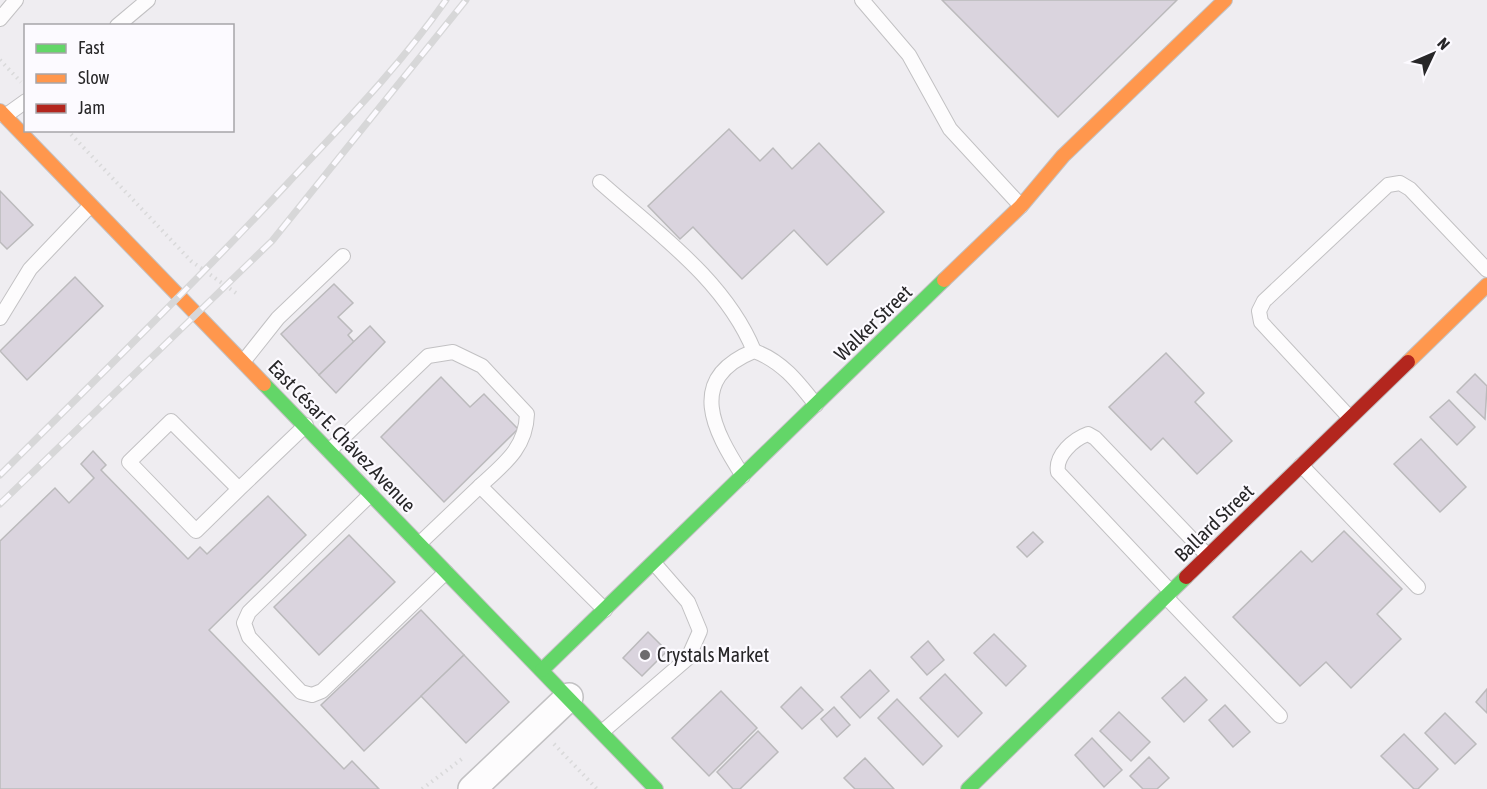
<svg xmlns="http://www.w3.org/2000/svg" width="1487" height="789" viewBox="0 0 1487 789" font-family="'Asap Condensed',sans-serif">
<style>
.building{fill:#dad4de;stroke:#bbbabc;stroke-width:1.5}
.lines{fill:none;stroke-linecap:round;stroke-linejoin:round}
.lane-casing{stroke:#c2c1c3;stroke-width:16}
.street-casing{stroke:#c2c1c3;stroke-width:30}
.fast-casing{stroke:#c2c1c3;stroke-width:16}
.slow-casing{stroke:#c2c1c3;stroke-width:16}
.jam-casing{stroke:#c2c1c3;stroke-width:16}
.path{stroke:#d9d9da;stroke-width:4;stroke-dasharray:1.5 4.5;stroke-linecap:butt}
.lane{stroke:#fdfcfd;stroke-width:14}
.street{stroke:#fdfcfd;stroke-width:27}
.fast{stroke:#63d668;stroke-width:14}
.slow{stroke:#ff974d;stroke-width:14}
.jam{stroke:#b3261e;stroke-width:14}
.rail-casing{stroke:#d7d7d8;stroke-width:7}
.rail{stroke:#fcfaff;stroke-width:4.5;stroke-dasharray:14;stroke-linecap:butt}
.poi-dot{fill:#6d6c6e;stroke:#fcfaff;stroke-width:2}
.labels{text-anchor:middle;stroke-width:4.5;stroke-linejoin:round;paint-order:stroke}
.street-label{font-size:20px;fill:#272628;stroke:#fcfaff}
.poi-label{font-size:20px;fill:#272628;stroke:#fcfaff;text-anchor:start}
</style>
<rect width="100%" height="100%" fill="#efedf1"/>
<g class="building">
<polygon points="942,0 1177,0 1058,117"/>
<polygon points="729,129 760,161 773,148 792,169 819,143 884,212 827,265 794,230 742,279 693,227 680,239 648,206"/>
<polygon points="0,191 33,225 7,249 0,242"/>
<polygon points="75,277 103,306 27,380 0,351"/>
<polygon points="334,284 353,303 338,317 352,331 348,335 354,342 319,375 281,334"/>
<polygon points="370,326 385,342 336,393 319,375"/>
<polygon points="1166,353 1204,393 1195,402 1232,441 1197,474 1163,438 1151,450 1109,407"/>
<polygon points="1475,374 1487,386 1485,419 1457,392"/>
<polygon points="441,377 470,407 484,394 518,429 444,502 381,437"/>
<polygon points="1449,400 1475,427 1457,445 1430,417"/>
<polygon points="1421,439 1466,487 1440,512 1394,464"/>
<polygon points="93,451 106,465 101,470 188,559 200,547 207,554 268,496 306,535 209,630 344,769 352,761 379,789 0,789 0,541 55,488 69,503 94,478 81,464"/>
<polygon points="1344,531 1402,589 1377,614 1401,639 1351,688 1326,662 1300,686 1233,617 1301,551 1312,562"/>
<polygon points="1033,532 1043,542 1027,557 1017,547"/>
<polygon points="349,535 395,582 319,655 274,607"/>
<polygon points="421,610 464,655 364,751 321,705"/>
<polygon points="648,632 667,651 642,676 623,658"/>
<polygon points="994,634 1026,666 1006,686 974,653"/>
<polygon points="928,641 944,660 927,675 911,657"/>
<polygon points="464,655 509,702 466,743 421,696"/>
<polygon points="870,670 889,691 860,718 841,697"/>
<polygon points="945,674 982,713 958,737 920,698"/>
<polygon points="1185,677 1207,700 1184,722 1162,698"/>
<polygon points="801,687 823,710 802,729 781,707"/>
<polygon points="1487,689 1487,713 1476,702"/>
<polygon points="721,691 757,728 709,776 672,738"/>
<polygon points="897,699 942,746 923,765 878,718"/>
<polygon points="1225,705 1250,732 1233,747 1209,720"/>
<polygon points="834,707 850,725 837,737 821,719"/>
<polygon points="1119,712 1150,742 1131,761 1100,731"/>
<polygon points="1445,713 1476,744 1455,764 1425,733"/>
<polygon points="758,731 778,752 740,789 733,789 717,772"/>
<polygon points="1404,734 1438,769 1418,789 1414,789 1381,756"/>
<polygon points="1092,738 1122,770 1104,787 1075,755"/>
<polygon points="1149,757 1169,778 1157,789 1143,789 1130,776"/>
<polygon points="865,758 894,789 855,789 844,778"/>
</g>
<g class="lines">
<g class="lane-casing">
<g id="lane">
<polyline points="862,0 909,55 950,129 1021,206"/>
<polyline points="0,19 16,0"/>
<polyline points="117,26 148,0"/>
<polyline points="5,116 26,101"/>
<path d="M600,182C656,232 725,280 754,351"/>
<polyline points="0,318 30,269 90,206"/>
<polyline points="243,362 278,318 343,256"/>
<polyline points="1350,418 1261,322 1259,311 1264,301 1388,185 1400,183 1410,189 1487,270"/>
<path d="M329,451L428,356L453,352L482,366L527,414C526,448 504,464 480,486L605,610"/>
<polyline points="1301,465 1418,587"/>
<path d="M743,476C714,431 685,379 754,351C782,361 798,382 816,405"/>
<polyline points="239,489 196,531 129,462 171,421 239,489 306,425"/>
<polyline points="371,494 249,612 244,623 249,637 301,692 312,695 322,691 446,572"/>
<polyline points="419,544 480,486"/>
<path d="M1171,592L1058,472C1055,455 1074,439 1088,434L1095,438L1208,556"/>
<polyline points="1166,597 1280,716"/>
<polyline points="602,732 688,658 700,631 688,602 654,563"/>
</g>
</g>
<g class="street-casing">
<polyline id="street" points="472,789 569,697"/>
</g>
<g class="fast-casing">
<g id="fast">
<polyline points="264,384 656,789"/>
<polyline points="542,670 944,280"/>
<polyline points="968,789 1186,577"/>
</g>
</g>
<g class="slow-casing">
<g id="slow">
<polyline points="0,111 264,384"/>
<polyline points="944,280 1021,206 1063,156 1225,0"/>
<polyline points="1408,362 1487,285"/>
</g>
</g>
<g class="jam-casing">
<polyline id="jam" points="1186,577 1408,362"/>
</g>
<g class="path">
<polyline points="0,60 21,82"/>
<polyline points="67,130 191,261 236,293"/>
<polyline points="554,744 597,789"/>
<polyline points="422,789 463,758"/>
</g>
<use href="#lane" class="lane"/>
<use href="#street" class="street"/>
<use href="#fast" class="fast"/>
<use href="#slow" class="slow"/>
<use href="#jam" class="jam"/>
<g class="rail-casing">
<g id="rail">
<path d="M0,475C97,378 195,283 288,183C344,123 399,67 446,0"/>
<polyline points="0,504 272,241 466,0"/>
</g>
</g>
<use href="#rail" class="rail"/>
</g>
<circle class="poi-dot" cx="645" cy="655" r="6"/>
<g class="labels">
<g class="street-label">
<text transform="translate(873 323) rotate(-44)" y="7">Walker Street</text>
<text transform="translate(342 436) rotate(46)" y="7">East César E. Chávez Avenue</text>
<text transform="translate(1214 523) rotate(-44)" y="7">Ballard Street</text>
</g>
<g class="poi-label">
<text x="657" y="662">Crystals Market</text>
</g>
</g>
<rect x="24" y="24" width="210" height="108" fill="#fcfaff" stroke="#a7a5a9" stroke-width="1.5"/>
<rect x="36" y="44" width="30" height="9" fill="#63d668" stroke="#a7a5a9" stroke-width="1.5"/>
<text x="78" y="54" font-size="18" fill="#272628">Fast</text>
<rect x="36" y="74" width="30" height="9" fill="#ff974d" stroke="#a7a5a9" stroke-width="1.5"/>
<text x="78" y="84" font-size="18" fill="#272628">Slow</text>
<rect x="36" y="104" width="30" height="9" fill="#b3261e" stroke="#a7a5a9" stroke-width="1.5"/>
<text x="78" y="114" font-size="18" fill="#272628">Jam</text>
<g transform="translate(1433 54) rotate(46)" stroke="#fcfaff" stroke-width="4.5" paint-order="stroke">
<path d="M0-4.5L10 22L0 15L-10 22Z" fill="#272628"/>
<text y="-9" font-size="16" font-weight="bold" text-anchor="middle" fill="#272628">N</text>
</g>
</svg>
